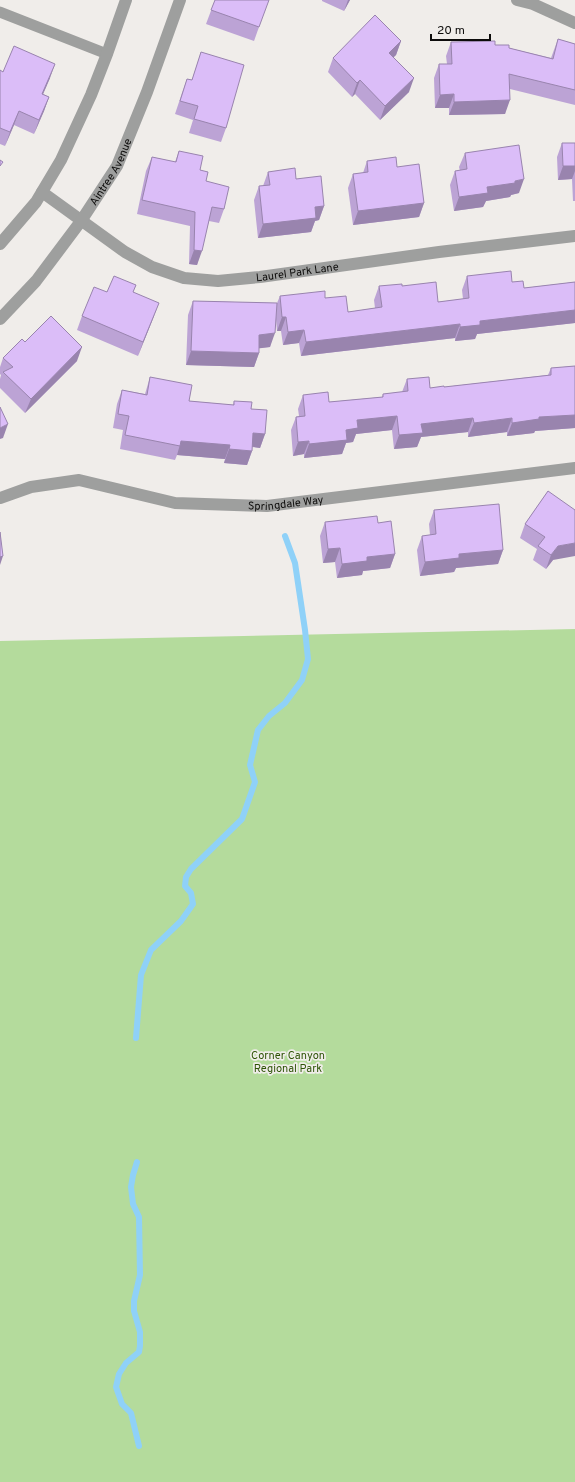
<svg xmlns="http://www.w3.org/2000/svg" width="575" height="1482" viewBox="0 0 575 1482" font-family="Overpass,sans-serif">
<style>
.green{fill:#b4db9c}
.lines{fill:none;stroke-linecap:round;stroke-linejoin:round}
.stream{stroke:#8fd1f8;stroke-width:6}
.service{stroke:#9e9f9e;stroke-width:11}
.minor{stroke:#9e9f9e;stroke-width:12}
.wall{fill:#bca3d5}
.shaded-wall{fill:#9984ae}
.building{fill:#dbbdf8;stroke:#9984ae}
.labels{text-anchor:middle;stroke-width:3.5;stroke-linejoin:round;paint-order:stroke}
.street-label{font-size:11px;fill:#0d0c0b;stroke:#f0edea}
.park-label{font-size:11px;fill:#2e5407;stroke:#f0edea}
</style>
<rect width="100%" height="100%" fill="#f0edea"/>
<polygon class="green" points="575,629 575,1482 0,1482 0,641"/>
<g class="lines">
<g class="stream">
<polyline points="136,1038 141,975 151,950 181,921 193,904 191,893 185,886 186,877 191,869 242,819 255,782 250,765 258,730 269,716 285,703 302,680 308,659 305,630 295,563 285,536"/>
<polyline points="137,1162 133,1175 131,1187 133,1204 139,1217 140,1275 134,1301 134,1311 140,1332 140,1346 139,1352 126,1363 119,1374 116,1387 122,1404 131,1413 139,1446"/>
</g>
<polyline class="service" points="0,12 107,54"/>
<g class="minor">
<polyline points="517,0 533,4 575,23"/>
<path id="s1" d="M42,192L125,252L152,267L184,278L218,281L260,277L439,252L575,236"/>
<polyline points="0,244 36,202 61,160 91,95 107,54 126,0"/>
<path id="s2" d="M0,319L36,281L81,221L117,166L147,92L180,0"/>
<path id="s3" d="M0,498L31,487L79,480L175,503L267,506L575,468"/>
</g>
</g>
<g class="wall">
<polygon points="215,0 259,27 254,41 206,24"/>
<polygon points="322,0 350,0 344,11 322,1"/>
<polygon points="558,39 575,44 575,105 510,89 505,114 449,115 449,108 435,108 434,78 439,64 447,64 446,56 451,42 495,45 509,48 551,58"/>
<polygon points="401,41 396,55 393,57 409,92 380,120 355,94 352,97 328,72 333,58"/>
<polygon points="201,52 226,128 221,142 189,133 193,120 175,114 182,93 187,79 192,80"/>
<polygon points="0,70 3,72 50,78 43,94 49,97 44,111 34,134 14,125 5,146 0,144"/>
<polygon points="562,143 575,143 575,201 573,201 572,179 558,180 557,157"/>
<polygon points="179,151 200,170 206,181 224,209 219,223 209,221 197,265 189,264 190,226 137,214 146,171 152,157 175,162"/>
<polygon points="465,153 519,193 511,195 510,197 486,201 483,207 454,211 450,185 455,171 460,171 459,167"/>
<polygon points="367,161 397,167 424,203 419,217 353,225 348,188 353,174 363,173"/>
<polygon points="268,172 296,179 324,206 319,220 315,221 311,232 258,238 254,200 259,186 263,186"/>
<polygon points="467,276 512,282 524,288 575,282 575,323 477,334 475,339 455,341 455,338 301,356 299,343 283,345 281,331 277,331 276,320 270,347 259,348 259,353 254,367 186,365 188,315 193,301 277,303 280,296 325,298 348,312 375,308 374,300 379,286 402,286 438,302 463,299 462,290"/>
<polygon points="136,285 133,292 154,316 138,356 77,330 82,316 107,292"/>
<polygon points="25,342 77,361 25,413 0,388 0,379 1,375 0,374 0,367 3,358"/>
<polygon points="575,366 575,428 535,431 534,433 507,436 507,432 468,437 468,432 421,437 417,447 394,449 392,430 356,434 353,442 346,443 342,454 304,458 304,454 293,456 291,430 296,417 299,416 298,409 303,395 329,402 382,397 383,394 402,392 407,379 430,388 444,387 548,375 551,368"/>
<polygon points="150,377 189,401 233,405 234,401 251,409 265,434 260,448 252,447 252,451 247,465 224,463 225,459 177,455 175,460 120,449 123,430 113,428 117,404 122,390 145,394"/>
<polygon points="548,491 553,560 546,569 533,560 537,549 520,538 525,524"/>
<polygon points="434,510 503,550 498,564 456,568 454,572 420,576 417,550 422,536 430,535 429,524"/>
<polygon points="325,522 378,523 395,554 390,568 363,571 362,575 337,578 335,562 323,563 320,536"/>
</g>
<g class="shaded-wall">
<polygon points="348,0 350,0 344,11"/>
<polygon points="401,41 396,55 384,67 389,53"/>
<polygon points="55,64 50,78 37,108 42,94"/>
<polygon points="414,78 409,92 380,120 385,106"/>
<polygon points="360,80 355,94 352,97 357,83"/>
<polygon points="454,94 449,108 435,108 440,95"/>
<polygon points="49,97 44,111 34,134 39,120"/>
<polygon points="510,100 505,114 449,115 454,102"/>
<polygon points="19,111 14,125 5,146 10,132"/>
<polygon points="563,166 575,166 575,171 572,179 558,180"/>
<polygon points="524,179 519,193 511,195 510,197 486,201 483,207 454,211 459,197 487,187 515,181"/>
<polygon points="424,203 419,217 353,225 358,211"/>
<polygon points="324,206 319,220 315,221 311,232 258,238 263,224 315,207"/>
<polygon points="194,250 202,251 197,265 189,264"/>
<polygon points="159,303 154,316 138,356 143,342"/>
<polygon points="575,310 575,323 477,334 475,339 455,341 460,327 480,321"/>
<polygon points="282,317 286,317 281,331 277,331"/>
<polygon points="460,324 455,338 301,356 306,342"/>
<polygon points="304,330 299,343 283,345 288,332"/>
<polygon points="275,333 270,347 254,349 259,335"/>
<polygon points="82,347 77,361 25,413 31,399"/>
<polygon points="191,351 259,353 254,367 186,365"/>
<polygon points="575,415 575,428 535,431 534,433 507,436 512,423 539,417"/>
<polygon points="397,416 392,430 356,434 353,442 346,443 342,454 304,458 309,444 346,430 357,420"/>
<polygon points="473,418 468,432 421,437 417,447 394,449 399,435 421,424"/>
<polygon points="512,418 507,432 468,437 474,423"/>
<polygon points="8,424 3,438 0,439 0,428"/>
<polygon points="253,433 265,434 260,448 248,446"/>
<polygon points="181,441 230,445 225,459 177,455"/>
<polygon points="309,441 304,454 293,456 298,442"/>
<polygon points="229,449 252,451 247,465 224,463"/>
<polygon points="575,543 575,556 553,560 546,569 551,555 558,546"/>
<polygon points="340,548 335,562 323,563 328,549"/>
<polygon points="503,550 498,564 456,568 454,572 420,576 425,562 459,554"/>
<polygon points="395,554 390,568 363,571 362,575 337,578 342,564 367,557"/>
<polygon points="3,556 0,565 0,557"/>
</g>
<g class="building">
<polygon points="215,0 269,0 259,27 211,10"/>
<polygon points="375,15 401,41 389,53 414,78 385,106 360,80 357,83 333,58"/>
<polygon points="558,39 575,44 575,90 509,74 510,100 454,102 454,94 440,95 439,64 452,64 451,42 495,41 495,45 509,45 509,48 553,59"/>
<polygon points="14,46 55,64 42,94 49,97 39,120 19,111 10,132 0,128 0,70 3,72"/>
<polygon points="201,52 244,65 226,128 194,119 198,106 180,101 187,79 192,80"/>
<polygon points="562,143 575,143 575,166 563,166"/>
<polygon points="519,145 524,179 515,181 515,183 487,187 488,193 459,197 455,171 467,169 465,153"/>
<polygon points="179,151 203,156 200,170 208,172 206,181 229,187 224,209 212,207 202,251 194,250 195,212 142,200 152,157 176,162"/>
<polygon points="396,157 397,167 419,164 424,203 358,211 353,174 368,172 367,161"/>
<polygon points="0,160 3,162 0,166"/>
<polygon points="295,168 296,179 321,176 324,206 315,207 316,218 263,224 259,186 270,185 268,172"/>
<polygon points="511,271 512,282 523,281 524,288 575,282 575,310 480,321 480,325 460,327 460,324 306,342 304,330 288,332 286,317 282,317 280,296 325,291 325,298 346,296 348,312 382,307 379,286 402,284 402,286 436,282 438,302 469,298 467,276"/>
<polygon points="114,276 136,285 133,292 159,303 143,342 82,316 94,287 107,292"/>
<polygon points="193,301 277,303 275,333 259,335 259,353 191,351"/>
<polygon points="51,316 82,347 31,399 3,372 13,367 3,358 22,339 25,342"/>
<polygon points="575,366 575,415 539,417 539,419 512,423 512,418 474,423 473,418 421,424 423,433 399,435 397,416 357,420 358,428 346,430 347,440 309,444 309,441 298,442 296,417 305,416 303,395 328,392 329,402 383,397 383,394 408,391 407,379 429,377 430,388 444,386 444,387 551,375 551,368"/>
<polygon points="150,377 192,385 189,401 234,405 234,401 252,402 251,409 267,410 265,434 253,433 252,451 229,449 230,445 181,441 180,446 125,435 129,416 118,414 122,390 147,395"/>
<polygon points="0,407 8,424 0,428"/>
<polygon points="548,491 575,510 575,543 558,546 551,555 538,546 545,537 525,524"/>
<polygon points="499,504 503,550 459,554 459,558 425,562 422,536 436,534 434,510"/>
<polygon points="377,516 378,523 391,521 395,554 367,557 367,561 342,564 340,548 328,549 325,522"/>
<polygon points="0,532 3,556 0,557"/>
</g>
<g class="labels">
<g class="street-label">
<text dy="4" stroke="none"><textPath href="#s2" startOffset="185">Aintree Avenue</textPath></text>
<text dy="4" stroke="none"><textPath href="#s1" startOffset="281">Laurel Park Lane</textPath></text>
<text dy="4" stroke="none"><textPath href="#s3" startOffset="291">Springdale Way</textPath></text>
</g>
<g class="park-label">
<text x="288" y="1059">Corner Canyon<tspan x="288" dy="13">Regional Park</tspan></text>
</g>
</g>
<path d="M431 34v6h59v-6" fill="none" stroke="#0d0c0b" stroke-width="2"/>
<text x="437" y="34" font-size="12" fill="#0d0c0b" stroke="#f0edea" stroke-width="3" paint-order="stroke">20 m</text>
</svg>
